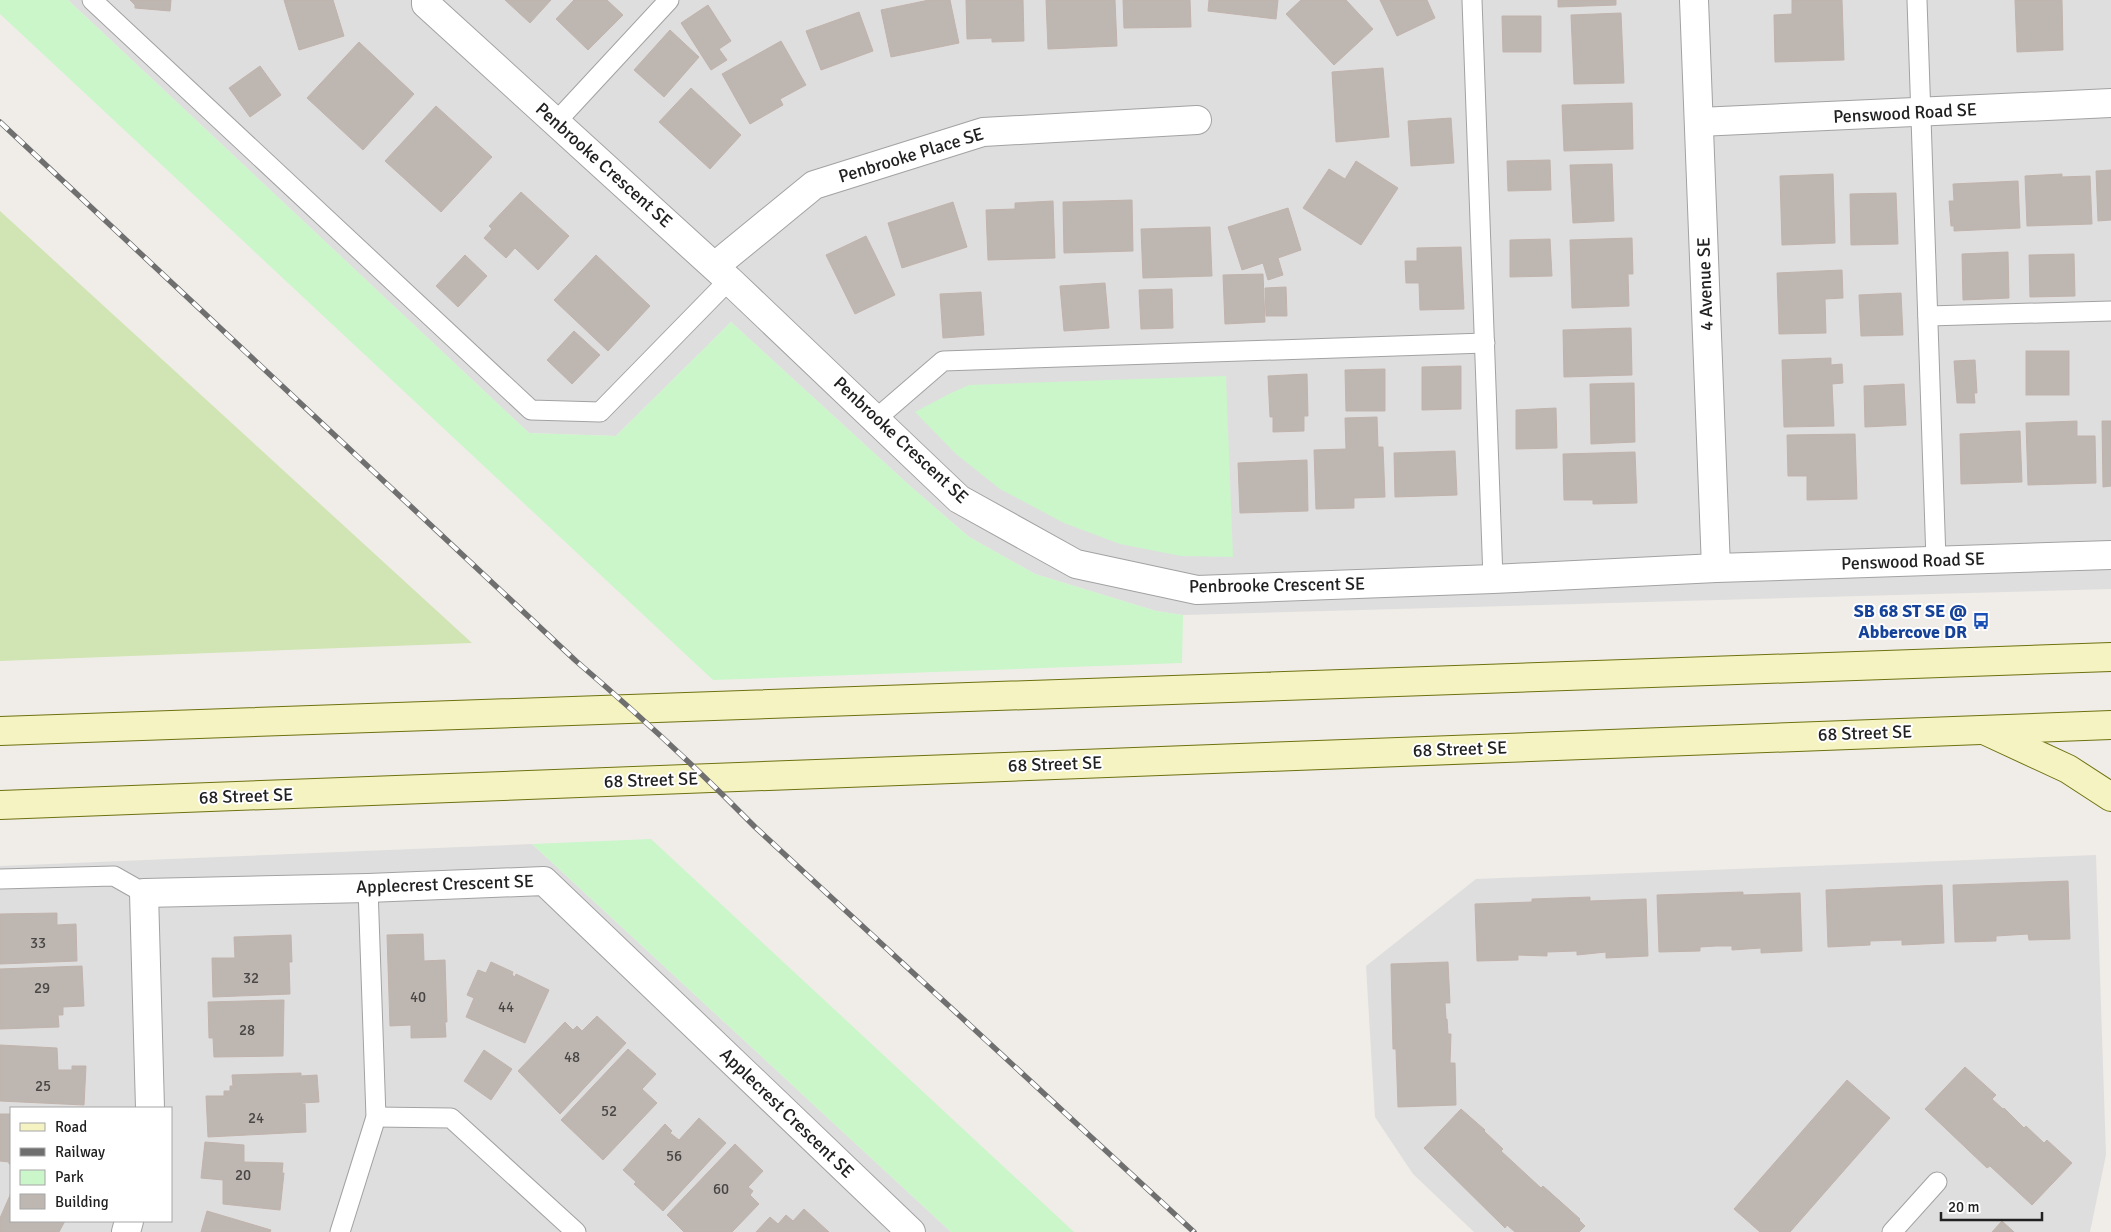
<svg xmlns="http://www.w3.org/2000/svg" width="2111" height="1232" viewBox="0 0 2111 1232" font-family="Signika,sans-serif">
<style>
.residential{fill:#dfdede;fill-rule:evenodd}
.grass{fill:#d0e5b3}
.park{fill:#caf6ca}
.building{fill:#beb6b1;stroke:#c1b3ac}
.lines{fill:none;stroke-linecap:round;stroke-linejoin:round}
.service-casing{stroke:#a2a2a2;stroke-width:21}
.minor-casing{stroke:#a2a2a2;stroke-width:30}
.secondary-casing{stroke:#6e710f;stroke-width:30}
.service{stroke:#fff;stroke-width:19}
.minor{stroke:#fff;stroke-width:28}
.secondary{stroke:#f5f3c2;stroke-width:28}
.rail-casing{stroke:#6f6f6f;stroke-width:5.5}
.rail{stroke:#fff;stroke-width:4;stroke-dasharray:11;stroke-linecap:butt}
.labels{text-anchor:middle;stroke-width:4;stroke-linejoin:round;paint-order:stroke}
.number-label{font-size:15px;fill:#484645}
.street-label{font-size:18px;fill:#212121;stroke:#fff}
.transit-label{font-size:18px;font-weight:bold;fill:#164399;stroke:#fff;text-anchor:end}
</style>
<rect width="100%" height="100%" fill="#f0ede8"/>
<g class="residential">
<polygon points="68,0 2111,0 2111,589 1183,615 1156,611 1035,574 969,537 909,485 731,322 616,436 529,433"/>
<path d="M532,844L951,1232H0V866ZM11,1108H171V1221H11Z"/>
<polygon points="2096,855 2106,1155 2090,1232 1474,1232 1413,1174 1375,1117 1366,966 1476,879"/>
</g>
<polygon class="grass" points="0,211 472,643 0,661"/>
<g class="park">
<polygon points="0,0 68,0 529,433 616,436 731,322 909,485 969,537 1035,574 1156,611 1183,615 1182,663 713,680 0,14"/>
<polygon points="1226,376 1233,557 1181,556 1120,544 1064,523 1000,489 956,454 915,412 949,394 969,385"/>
<polygon points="651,839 1074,1232 951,1232 532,844"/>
</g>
<g class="building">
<polygon points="130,0 171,0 170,11 135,8 135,5"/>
<polygon points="284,0 333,0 344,36 299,50"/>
<polygon points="505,0 551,0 530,23"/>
<polygon points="574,0 607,0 623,15 588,50 556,19"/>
<polygon points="929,0 950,0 959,43 891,57 881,10"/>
<polygon points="966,0 1023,0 1024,41 992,42 992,38 967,39"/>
<polygon points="1046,0 1115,0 1117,46 1048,49"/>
<polygon points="1123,0 1190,0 1191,27 1124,28"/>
<polygon points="1209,0 1278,0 1276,19 1208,11"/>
<polygon points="1301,0 1346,0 1373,29 1334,65 1286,14"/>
<polygon points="1380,0 1427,0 1435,18 1397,36"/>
<polygon points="1558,0 1616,0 1616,5 1558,7"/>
<polygon points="1792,0 1842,0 1844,60 1775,62 1774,15 1792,14"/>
<polygon points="2015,0 2062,0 2063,50 2017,52"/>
<polygon points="708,5 731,41 719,49 727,60 711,70 681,23"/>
<polygon points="859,12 873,51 821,70 806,31"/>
<polygon points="1621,13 1624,83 1574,84 1571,15"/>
<polygon points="1502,16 1541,16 1541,52 1503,52"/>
<polygon points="670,30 699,57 664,97 634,70"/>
<polygon points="781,41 806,85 780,99 783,105 750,124 722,74"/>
<polygon points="359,42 414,94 363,150 307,98"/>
<polygon points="260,66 281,95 250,117 229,88"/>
<polygon points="1383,68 1389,137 1336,142 1332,72"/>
<polygon points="691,88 741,135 710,169 659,122"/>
<polygon points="1632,103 1633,149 1564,151 1562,105"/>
<polygon points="436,106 492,157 441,212 385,161"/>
<polygon points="1451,118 1454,163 1411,166 1408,121"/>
<polygon points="1550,160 1551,190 1508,191 1507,161"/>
<polygon points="1356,161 1398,188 1361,245 1303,208 1329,169 1345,179"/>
<polygon points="1612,164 1614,221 1573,223 1570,165"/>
<polygon points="2111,170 2111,220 2098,221 2096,171"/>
<polygon points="1833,174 1835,243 1782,245 1780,176"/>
<polygon points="2062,174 2062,177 2090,176 2092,224 2027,226 2025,176"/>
<polygon points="2018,181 2020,228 1954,231 1954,226 1951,226 1949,201 1954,201 1953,184"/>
<polygon points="521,192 569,236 538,270 515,248 506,258 484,238 492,229 489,226"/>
<polygon points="1896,193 1898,244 1851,245 1850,194"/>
<polygon points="1132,200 1133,251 1064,253 1063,202"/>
<polygon points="1053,201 1055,258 988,260 986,210 1015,209 1015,203"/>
<polygon points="953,202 967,247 902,268 888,223"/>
<polygon points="1288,208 1301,250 1278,258 1283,275 1268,280 1263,263 1242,270 1228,227"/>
<polygon points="1210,227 1212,276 1143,278 1141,229"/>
<polygon points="866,236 895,295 855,314 826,255"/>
<polygon points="1632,238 1633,274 1628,274 1629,306 1572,308 1570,240"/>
<polygon points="1550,239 1552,276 1510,277 1510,240"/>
<polygon points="1461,247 1464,309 1420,310 1419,283 1406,283 1405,261 1417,261 1417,248"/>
<polygon points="2008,252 2009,298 1963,300 1962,254"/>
<polygon points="2074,254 2075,296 2030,297 2029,255"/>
<polygon points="465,255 487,276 458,307 436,286"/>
<polygon points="596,255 650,306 608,351 554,300"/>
<polygon points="1842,270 1843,298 1825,299 1826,333 1779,334 1777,273"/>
<polygon points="1263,274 1265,322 1225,324 1223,275"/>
<polygon points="1105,283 1109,328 1064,331 1060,286"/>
<polygon points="1286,287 1287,316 1266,316 1265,288"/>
<polygon points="1172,289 1173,328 1141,329 1139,290"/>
<polygon points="981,292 984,335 943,338 940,294"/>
<polygon points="1901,293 1903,335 1861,336 1859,295"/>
<polygon points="1631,328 1632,375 1564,377 1563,330"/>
<polygon points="574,331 600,355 572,384 547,360"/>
<rect x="2026" y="351" width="43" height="44"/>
<polygon points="1831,358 1831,365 1842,364 1843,383 1832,384 1834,426 1784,427 1782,360"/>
<polygon points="1975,360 1977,393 1974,393 1975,403 1957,403 1954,361"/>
<polygon points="1461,366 1461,409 1422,410 1422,367"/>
<polygon points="1385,369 1385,411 1346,411 1345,370"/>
<polygon points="1307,374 1308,416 1304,416 1304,431 1273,432 1273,417 1270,417 1268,376"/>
<polygon points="1634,383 1635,442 1591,444 1590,384"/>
<polygon points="1904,384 1906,425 1865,427 1864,386"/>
<polygon points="1556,408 1557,448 1516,449 1516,410"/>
<polygon points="1377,417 1378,447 1383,447 1385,497 1354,498 1354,508 1316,509 1314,450 1346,449 1345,418"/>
<polygon points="2077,421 2077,436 2095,436 2096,483 2028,485 2026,423"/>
<polygon points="2102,421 2111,421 2111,486 2103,487"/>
<polygon points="2020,431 2022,482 1961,484 1960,434"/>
<polygon points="1855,434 1857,499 1807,500 1807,476 1788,476 1787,435"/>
<polygon points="1455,451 1457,495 1395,497 1394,453"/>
<polygon points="1635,452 1637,503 1593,504 1593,500 1564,500 1563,454"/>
<polygon points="1307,460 1308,511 1240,513 1238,463"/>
<polygon points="2068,881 2070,939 2029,940 2028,934 1996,936 1996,941 1955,942 1953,885"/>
<polygon points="1942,885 1944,943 1902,945 1902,940 1870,941 1870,945 1828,947 1826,890"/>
<polygon points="1743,892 1743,895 1800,893 1802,951 1761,953 1761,948 1732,950 1732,946 1716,946 1700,947 1700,951 1659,952 1657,895"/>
<polygon points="1590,897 1590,901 1646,899 1648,956 1606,958 1606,952 1577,955 1577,951 1547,952 1547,956 1518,955 1518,960 1477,961 1475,904 1532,902 1532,899"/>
<polygon points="57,913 57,925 76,924 77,961 0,964 0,914"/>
<polygon points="423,934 424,961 445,960 447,1022 445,1022 446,1037 411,1038 411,1025 390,1026 387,935"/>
<polygon points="291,935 292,962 289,962 290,994 213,997 212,958 235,958 234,937"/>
<polygon points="491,962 513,972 512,975 515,977 516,974 549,990 525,1043 466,1017 474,998 467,995 478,970 486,973"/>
<polygon points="1448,962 1450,1003 1445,1003 1446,1019 1447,1019 1448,1034 1451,1034 1450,1063 1455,1063 1456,1105 1398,1107 1396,1049 1393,1049 1391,964"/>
<polygon points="82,966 84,1006 63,1007 63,1015 58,1015 59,1027 0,1029 0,969"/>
<polygon points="284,1000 283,1056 214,1057 213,1038 209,1038 208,1002"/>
<polygon points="597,1016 626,1043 560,1114 518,1071 565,1022 573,1030 577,1026 582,1031"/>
<polygon points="0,1045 57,1048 58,1070 72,1070 72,1066 86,1066 84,1105 0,1101"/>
<polygon points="628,1049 656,1074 642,1089 657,1103 603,1160 561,1120"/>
<polygon points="484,1050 512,1069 491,1100 464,1081"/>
<polygon points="1965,1067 1996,1095 1992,1099 2003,1109 2004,1108 2024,1128 2026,1126 2044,1143 2047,1140 2072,1163 2032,1205 1990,1166 1987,1168 1925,1109"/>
<polygon points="301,1073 301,1076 317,1075 319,1102 302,1103 302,1104 305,1104 306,1132 208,1137 206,1096 224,1096 224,1091 230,1091 230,1086 233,1086 232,1075"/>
<polygon points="1847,1080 1890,1118 1790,1232 1760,1232 1734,1209"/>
<polygon points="1461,1109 1485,1130 1484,1131 1503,1149 1501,1151 1541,1188 1543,1186 1580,1219 1579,1220 1585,1226 1579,1232 1515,1232 1507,1225 1505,1228 1424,1148"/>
<polygon points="0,1114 11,1114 11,1164 9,1164 9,1162 0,1161"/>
<polygon points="699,1118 726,1143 663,1211 634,1184 636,1182 623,1170 665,1124 672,1131 670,1133 679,1140"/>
<polygon points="205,1142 244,1145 244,1162 283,1163 282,1173 284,1173 280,1210 223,1204 223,1180 201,1178"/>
<polygon points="735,1144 763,1171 748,1187 753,1191 750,1195 759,1204 732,1232 684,1232 667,1215"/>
<polygon points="11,1193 11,1221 65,1221 59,1232 0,1232 0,1218"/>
<polygon points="804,1209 829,1232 756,1232 770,1217 778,1224 786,1215 793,1221"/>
<polygon points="207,1211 271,1230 270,1232 201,1232"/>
<polygon points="2002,1221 2014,1232 1992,1232"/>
</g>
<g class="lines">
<g class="service-casing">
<g id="service">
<polyline points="92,0 531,410 600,412 729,280"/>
<polyline points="1472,0 1493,579"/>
<polyline points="1917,0 1936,560"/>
<polyline points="556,122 669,0"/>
<polyline points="1928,316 2111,311"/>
<polyline points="877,418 943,361 1485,343"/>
<polyline points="0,879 114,876 144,893"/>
<polyline points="376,1117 451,1118 576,1232"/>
<polyline points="340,1232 376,1117 368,888"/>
<polyline points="1892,1232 1937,1182"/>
</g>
</g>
<g class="minor-casing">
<g id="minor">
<polyline points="426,0 426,4 729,280 959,499 1076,564 1197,590 1493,579 1716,568 2111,555"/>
<polyline points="1694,0 1716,568"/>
<polyline points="1699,122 2111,103"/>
<polyline points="715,266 814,185 983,132 1197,120"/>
<polyline points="150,1108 144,893 368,888 544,881 911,1232"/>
<polyline points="126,1232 129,1221"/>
</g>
</g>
<g class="secondary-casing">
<g id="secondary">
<polyline points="0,731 2111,657"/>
<polyline points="1986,731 2068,769 2111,797"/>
<polyline points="0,805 2111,725"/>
</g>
</g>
<use href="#service" class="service"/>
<use href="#minor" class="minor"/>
<use href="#secondary" class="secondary"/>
<g class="rail-casing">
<path id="rail" d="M0,122L576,661C638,714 698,769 755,827L1194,1232"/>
</g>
<use href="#rail" class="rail"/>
</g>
<defs>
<g id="bus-bare" transform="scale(1.35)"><path d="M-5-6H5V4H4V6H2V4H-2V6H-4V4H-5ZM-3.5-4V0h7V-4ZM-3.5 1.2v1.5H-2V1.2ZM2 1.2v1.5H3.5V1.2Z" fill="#1a4fb4" stroke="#fff" stroke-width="2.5" paint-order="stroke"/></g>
</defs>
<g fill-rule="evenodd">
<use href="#bus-bare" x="1981" y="621"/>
</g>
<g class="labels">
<g class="number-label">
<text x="38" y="948">33</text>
<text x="251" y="983">32</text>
<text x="42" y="993">29</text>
<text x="418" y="1002">40</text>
<text x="506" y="1012">44</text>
<text x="247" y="1035">28</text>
<text x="572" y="1062">48</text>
<text x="43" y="1091">25</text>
<text x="609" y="1116">52</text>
<text x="256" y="1123">24</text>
<text x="674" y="1161">56</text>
<text x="243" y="1180">20</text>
<text x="721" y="1194">60</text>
</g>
<g class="street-label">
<text transform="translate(1905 113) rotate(-3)" y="6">Penswood Road SE</text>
<text transform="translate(911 155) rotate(-17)" y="6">Penbrooke Place SE</text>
<text transform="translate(604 165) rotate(42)" y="6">Penbrooke Crescent SE</text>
<text transform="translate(1705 284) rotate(-92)" y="6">4 Avenue SE</text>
<text transform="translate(901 440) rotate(43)" y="6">Penbrooke Crescent SE</text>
<text transform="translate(1913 561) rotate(-2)" y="6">Penswood Road SE</text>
<text transform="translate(1277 585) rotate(-1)" y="6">Penbrooke Crescent SE</text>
<text transform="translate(1865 733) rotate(-2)" y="6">68 Street SE</text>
<text transform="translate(1460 749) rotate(-2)" y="6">68 Street SE</text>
<text transform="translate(1055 764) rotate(-2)" y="6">68 Street SE</text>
<text transform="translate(651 780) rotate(-2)" y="6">68 Street SE</text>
<text transform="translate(246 796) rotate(-2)" y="6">68 Street SE</text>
<text transform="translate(445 884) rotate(-2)" y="6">Applecrest Crescent SE</text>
<text transform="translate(787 1113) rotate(44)" y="6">Applecrest Crescent SE</text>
</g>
<g class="transit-label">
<text x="1967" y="617">SB 68 ST SE @<tspan x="1967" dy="21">Abbercove DR</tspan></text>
</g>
</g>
<rect x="10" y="1107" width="162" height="115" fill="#ffffff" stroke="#a6a6a6"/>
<rect x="20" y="1123" width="25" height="8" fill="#f5f3c2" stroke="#a6a6a6"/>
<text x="55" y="1132" font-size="15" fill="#212121">Road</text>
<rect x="20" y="1148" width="25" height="8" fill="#6f6f6f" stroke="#a6a6a6"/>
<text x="55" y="1157" font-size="15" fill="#212121">Railway</text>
<rect x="20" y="1170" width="25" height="15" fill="#caf6ca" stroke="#a6a6a6"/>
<text x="55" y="1182" font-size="15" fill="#212121">Park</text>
<rect x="20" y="1194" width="25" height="15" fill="#beb6b1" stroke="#a6a6a6"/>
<text x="55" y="1207" font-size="15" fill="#212121">Building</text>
<path d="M1941 1212v8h101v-8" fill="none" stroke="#212121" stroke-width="2.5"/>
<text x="1948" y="1212" font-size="15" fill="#212121" stroke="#ffffff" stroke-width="4" paint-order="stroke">20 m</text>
</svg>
